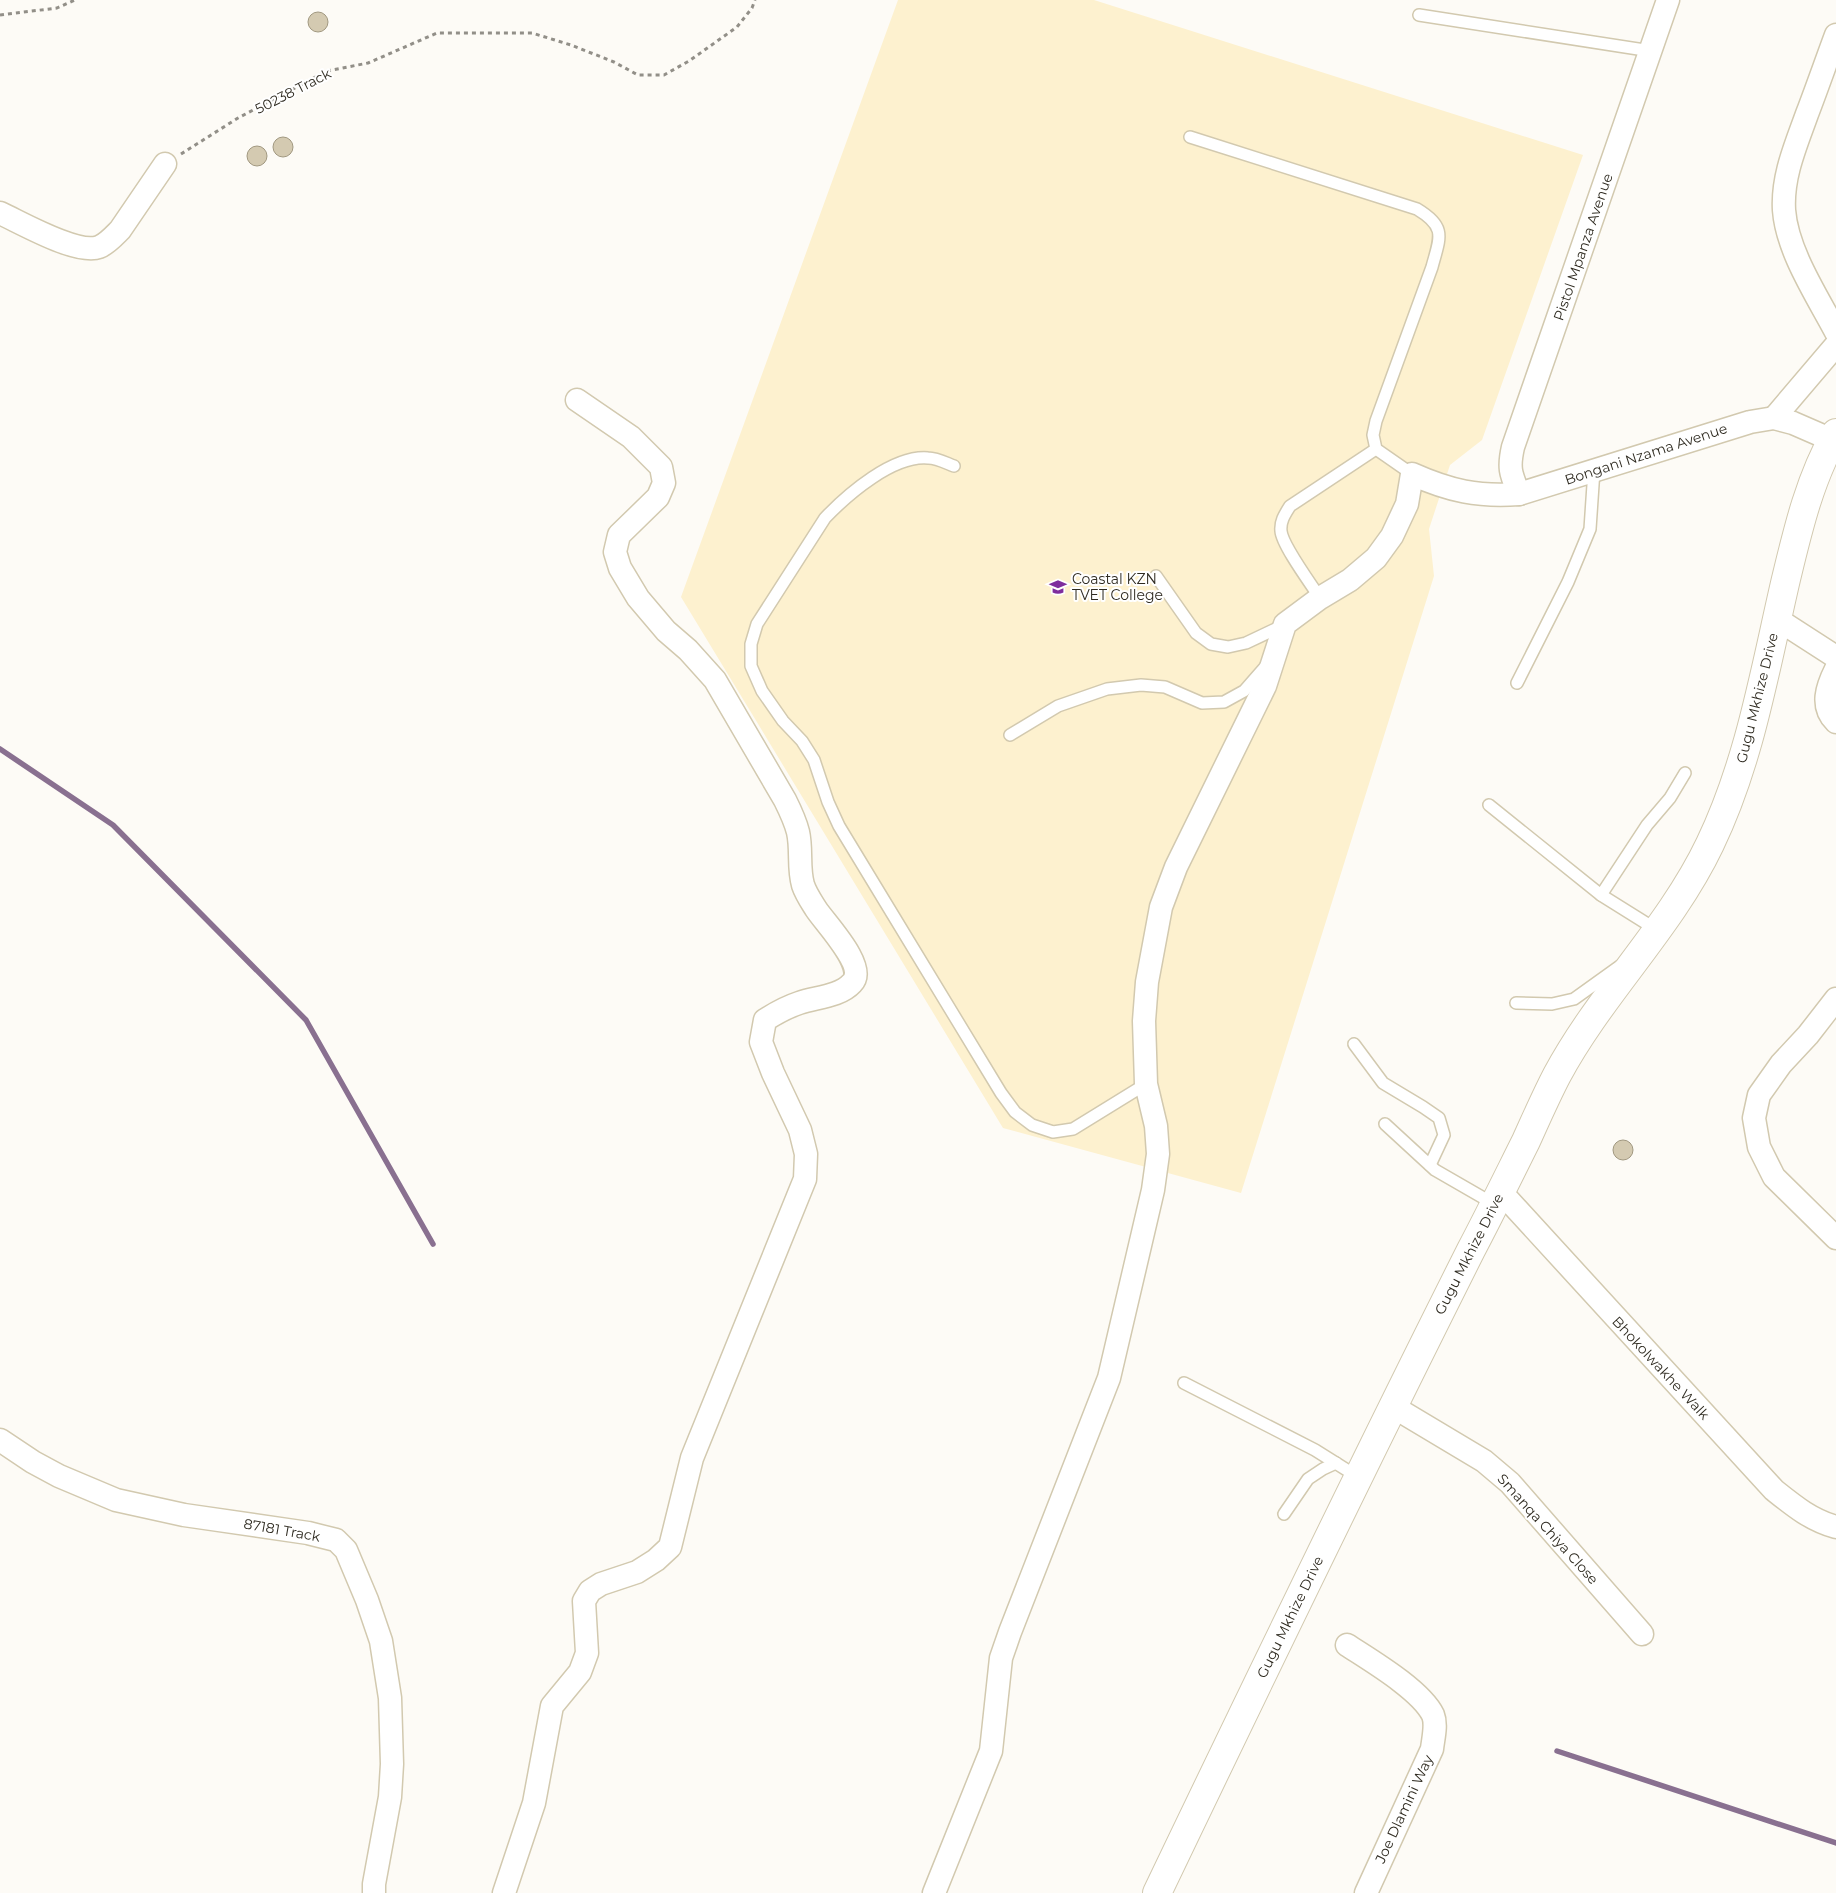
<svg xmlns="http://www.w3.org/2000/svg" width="1836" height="1893" viewBox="0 0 1836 1893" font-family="Montserrat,sans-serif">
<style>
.built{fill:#fdf1cf}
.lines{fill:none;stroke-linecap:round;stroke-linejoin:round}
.stream{stroke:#897090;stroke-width:5.5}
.building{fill:#d4cab1;stroke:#a19880}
.service-casing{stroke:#d2c9af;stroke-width:14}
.minor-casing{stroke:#d2c9af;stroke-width:25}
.tertiary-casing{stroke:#d2c9af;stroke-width:30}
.path{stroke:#928f88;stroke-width:3;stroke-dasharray:4 4;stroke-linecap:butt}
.service{stroke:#fff;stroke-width:11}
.minor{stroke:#fff;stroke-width:22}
.tertiary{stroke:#fff;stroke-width:28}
.labels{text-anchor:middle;stroke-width:4;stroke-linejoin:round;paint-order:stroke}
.street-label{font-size:14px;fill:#2f2b21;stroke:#fff}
.poi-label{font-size:14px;fill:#2f2b21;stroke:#fff;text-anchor:start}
</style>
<rect width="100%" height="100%" fill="#fdfbf6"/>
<polygon class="built" points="898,0 1094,0 1583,155 1482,440 1450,465 1429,529 1434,576 1241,1193 1003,1128 681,597"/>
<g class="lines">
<g class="stream">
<polyline points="0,749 113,825 306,1020 433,1244"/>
<polyline points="1557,1751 1836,1843"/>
</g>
</g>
<g class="building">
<circle cx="318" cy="22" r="10"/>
<circle cx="283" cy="147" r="10"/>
<circle cx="257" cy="156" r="10"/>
<circle cx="1623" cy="1150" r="10"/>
</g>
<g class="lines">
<g class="service-casing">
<g id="service">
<polyline points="1419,15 1651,51"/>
<path d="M1190,137L1417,209C1447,227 1440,237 1432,267L1376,421L1373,435L1376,449L1412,474"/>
<path d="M954,466C946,463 937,458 928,458C893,455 848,494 825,518L757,624L751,644V666L762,691L783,721L802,741L814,760L828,802L839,826L1001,1093L1015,1112L1032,1125L1053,1132L1073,1129L1146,1084"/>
<polyline points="1156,576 1196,633 1211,644 1228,647 1246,643 1284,625"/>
<path d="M1320,598C1311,584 1282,545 1281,531C1280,521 1285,514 1290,506L1376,449"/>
<polyline points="1517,683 1568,582 1590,529 1594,470"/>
<polyline points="1010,735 1058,706 1107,689 1141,685 1165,687 1202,703 1224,702 1244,691 1265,667"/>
<polyline points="1489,805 1601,895 1657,930"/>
<polyline points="1601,895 1647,825 1670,798 1685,773"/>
<polyline points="1516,1003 1552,1004 1574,999 1620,966"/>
<polyline points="1354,1044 1383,1083 1423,1107 1439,1118 1444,1135 1430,1165"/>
<polyline points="1385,1124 1435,1170 1494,1204"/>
<polyline points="1184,1383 1315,1450 1358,1477"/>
<polyline points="1284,1514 1308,1479 1323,1469 1336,1463"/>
</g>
</g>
<g class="minor-casing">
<g id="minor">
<path d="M1836,35C1826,62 1817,88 1807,114C1796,145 1782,176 1784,210C1787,251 1817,296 1836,332"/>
<path d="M0,213C22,223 77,255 99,247C107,244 114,236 120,230L165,164"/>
<polyline points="1774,418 1836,345"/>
<path d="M1519,494C1511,474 1508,469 1513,447L1668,0"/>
<polyline points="1777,619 1836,657"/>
<path d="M1836,669C1827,687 1820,706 1836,722"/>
<polyline points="1836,999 1808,1035 1781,1064 1759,1095 1754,1118 1759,1147 1774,1177 1836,1238"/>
<path d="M1501,1192L1774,1490C1794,1506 1811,1520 1836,1527"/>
<polyline points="1392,1406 1484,1461 1510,1483 1642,1634"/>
<polyline points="0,1440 33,1462 59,1476 116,1500 184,1515 308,1533 336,1540 346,1550 367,1600 381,1641 390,1698 392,1764 390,1797 374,1884 374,1893"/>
<path d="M1347,1645C1370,1660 1421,1690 1433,1715C1437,1725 1433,1739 1432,1749L1366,1893"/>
<path d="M504,1893L534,1803L552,1706L580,1672L587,1653L584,1601L590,1591L601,1584L637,1572L656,1560L670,1547L692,1458L805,1179L806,1154L800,1130L773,1073L761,1042L765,1020C776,1013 787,1007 799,1003C816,997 839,997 852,983C868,967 825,923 816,909C811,901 806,894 803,885C798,868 802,849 798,832C795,820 790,810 785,800L715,680L688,650L666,631L638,598L620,568L615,552L619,535L658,497L664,483L661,467L631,437L577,400"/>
<path d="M934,1893L991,1751L1001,1658L1010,1632L1109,1378L1153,1190L1158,1154L1156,1126L1146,1084L1144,1021L1147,982L1161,907L1176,867L1265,686L1285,624L1320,598L1350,580L1376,558L1392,536L1407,504L1412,474C1450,491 1478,497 1519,494L1750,422L1774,418L1793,423L1832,440"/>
</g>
</g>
<g class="tertiary-casing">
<path id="tertiary" d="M1157,1893C1260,1678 1364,1463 1471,1250C1490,1214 1508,1177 1526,1141C1536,1119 1546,1096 1557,1075C1601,993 1670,928 1710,844C1750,761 1765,669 1786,579C1798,529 1810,478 1836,433"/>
</g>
<g class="path">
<polyline points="0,15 57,8 75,0"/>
<polyline points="181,154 238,118 327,71 368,63 437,33 532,33 571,45 614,62 638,75 664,75 689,61 737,27 752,8 755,0"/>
</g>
<use href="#service" class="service"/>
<use href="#minor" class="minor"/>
<use href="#tertiary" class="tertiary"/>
</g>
<defs>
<g id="university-bare" transform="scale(1.35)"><path d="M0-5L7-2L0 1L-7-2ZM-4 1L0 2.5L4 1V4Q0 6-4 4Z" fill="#7e2d9d" stroke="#fff" stroke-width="2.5" paint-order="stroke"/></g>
</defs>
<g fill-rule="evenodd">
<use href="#university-bare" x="1058" y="587"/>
</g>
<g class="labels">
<g class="street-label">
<text transform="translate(293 91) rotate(-27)" y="5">50238 Track</text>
<text transform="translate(1583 247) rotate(-71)" y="5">Pistol Mpanza Avenue</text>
<text transform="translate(1646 454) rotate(-18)" y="5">Bongani Nzama Avenue</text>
<text transform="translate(1757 698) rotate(-76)" y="5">Gugu Mkhize Drive</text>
<text transform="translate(1469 1254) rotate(-63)" y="5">Gugu Mkhize Drive</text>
<text transform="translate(1661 1368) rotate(47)" y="5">Bhokolwakhe Walk</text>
<text transform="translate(1548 1529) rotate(48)" y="5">Smanqa Chiya Close</text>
<text transform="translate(282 1530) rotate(10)" y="5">87181 Track</text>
<text transform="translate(1290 1617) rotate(-64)" y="5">Gugu Mkhize Drive</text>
<text transform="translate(1404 1809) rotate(-65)" y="5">Joe Dlamini Way</text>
</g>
<g class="poi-label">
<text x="1072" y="584">Coastal KZN<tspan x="1072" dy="16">TVET College</tspan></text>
</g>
</g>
</svg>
